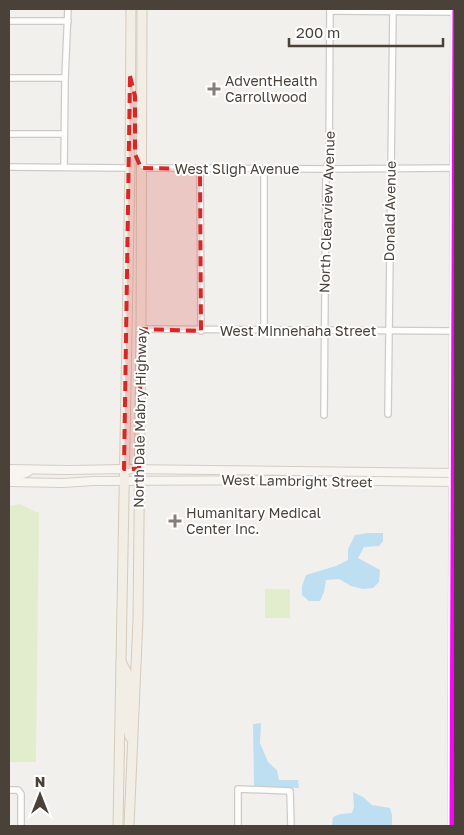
<svg xmlns="http://www.w3.org/2000/svg" width="464" height="835" viewBox="0 0 464 835" font-family="'Golos Text',sans-serif">
<style>
.green{fill:#e2edcd}
.water{fill:#bddff1}
.lines{fill:none;stroke-linecap:round;stroke-linejoin:round}
.street-casing{stroke:#cecbc7;stroke-width:8}
.secondary-casing{stroke:#d2cdc4;stroke-width:10}
.primary-casing{stroke:#d5cbba;stroke-width:11}
.street{stroke:#fdfdfc;stroke-width:5.5}
.secondary{stroke:#f7f5f0;stroke-width:8}
.primary{stroke:#f2ede5;stroke-width:9}
.bus-1-casing{stroke:#fff;stroke-width:9}
.bus-1{stroke:#f0f;stroke-width:5}
.marked{fill:#d62828;fill-opacity:0.2;stroke:#d62828;stroke-width:4;stroke-dasharray:10 6;stroke-linejoin:round}
.poi-dot{fill:#857f77;stroke:#fff;stroke-width:2}
.labels{text-anchor:middle;stroke-width:4;stroke-linejoin:round;paint-order:stroke}
.poi-label{font-size:14px;fill:#4a4238;stroke:#fff;text-anchor:start}
.street-label{font-size:14px;fill:#4a4238;stroke:#fff}
</style>
<rect width="100%" height="100%" fill="#f2f0ed"/>
<g class="green">
<polygon points="20,504 39,513 36,762 9,762 9,506"/>
<rect x="265" y="589" width="25" height="29"/>
</g>
<g class="water">
<polygon points="367,533 383,533 383,541 379,546 364,547 358,558 380,570 379,582 373,588 363,589 351,586 339,579 326,580 324,592 320,601 309,601 302,595 302,586 306,575 336,566 348,560 348,549 355,535"/>
<polygon points="261,723 260,743 268,762 277,770 279,780 298,780 299,788 254,787 253,724"/>
<polygon points="353,792 363,797 372,805 390,808 392,815 392,826 332,825 333,817 340,814 352,813 354,807"/>
</g>
<g class="lines">
<g class="street-casing">
<g id="street">
<polyline points="330,11 455,12"/>
<polyline points="9,21 68,21"/>
<polyline points="9,78 65,78"/>
<polyline points="9,134 64,134"/>
<polyline points="9,167 130,168"/>
<polyline points="64,167 65,78 68,9"/>
<polyline points="141,168 326,169 454,168"/>
<polyline points="200,169 201,331"/>
<polyline points="141,329 455,331"/>
<polyline points="264,330 264,169"/>
<polyline points="388,414 393,9"/>
<polyline points="324,415 326,169 329,160 330,9"/>
<polyline points="9,790 18,790 21,794 21,826"/>
<polyline points="238,826 238,789 290,791 291,826"/>
</g>
</g>
<g class="secondary-casing">
<g id="secondary">
<polyline points="9,469 69,470 124,469 455,473"/>
<polyline points="9,476 18,476 28,472"/>
<polyline points="9,482 63,483 93,481 296,480 455,482"/>
<polyline points="452,826 455,9"/>
</g>
</g>
<g class="primary-casing">
<g id="primary">
<polyline points="121,662 127,673 126,724 130,737"/>
<polyline points="118,826 130,168 131,9"/>
<polyline points="129,826 138,619 141,329 142,9"/>
</g>
</g>
<use href="#street" class="street"/>
<use href="#secondary" class="secondary"/>
<use href="#primary" class="primary"/>
<g class="bus-1-casing">
<polyline id="bus-1" points="452,826 455,9"/>
</g>
<use href="#bus-1" class="bus-1"/>
</g>
<path class="marked" d="M130,76L135,96V154L141,168L200,169L201,331L141,329L139,469H124Z"/>
<g class="poi-dot">
<path d="M211.5 81.5h5v5h5v5h-5v5h-5v-5h-5v-5h5z"/>
<path d="M172.5 513.5h5v5h5v5h-5v5h-5v-5h-5v-5h5z"/>
</g>
<g class="labels">
<g class="poi-label">
<text x="225" y="86">AdventHealth<tspan x="225" dy="16">Carrollwood</tspan></text>
<text x="186" y="518">Humanitary Medical<tspan x="186" dy="16">Center Inc.</tspan></text>
</g>
<g class="street-label">
<text x="237" y="174">West Sligh Avenue</text>
<text transform="translate(390 211) rotate(-89)" y="5">Donald Avenue</text>
<text transform="translate(327 212) rotate(-88)" y="5">North Clearview Avenue</text>
<text x="298" y="336">West Minnehaha Street</text>
<text transform="translate(140 418) rotate(-89)" y="5">North Dale Mabry Highway</text>
<text transform="translate(297 481) rotate(1)" y="5">West Lambright Street</text>
</g>
</g>
<rect width="464" height="835" fill="none" stroke="#4a4238" stroke-width="20"/>
<g transform="translate(40 795)" stroke="#ffffff" stroke-width="4" paint-order="stroke">
<path d="M0-4L9 19L0 12L-9 19Z" fill="#4a4238"/>
<text y="-8" font-size="14" font-weight="bold" text-anchor="middle" fill="#4a4238">N</text>
</g>
<path d="M289 38v8h154v-8" fill="none" stroke="#4a4238" stroke-width="2.5"/>
<text x="296" y="38" font-size="15" fill="#4a4238" stroke="#ffffff" stroke-width="4" paint-order="stroke">200 m</text>
</svg>
